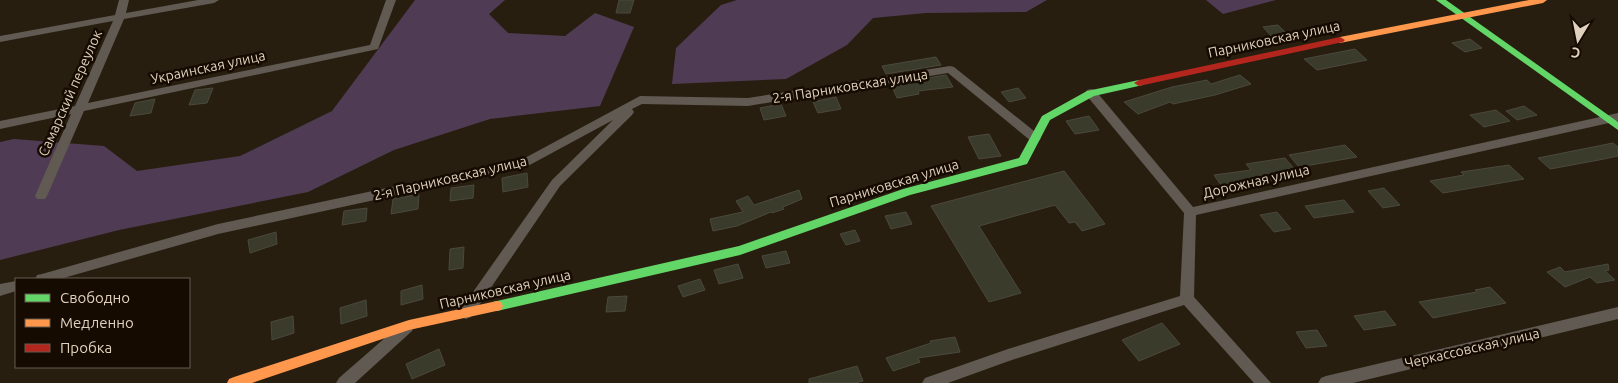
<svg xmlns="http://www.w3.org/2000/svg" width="1618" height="383" viewBox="0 0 1618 383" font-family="Ubuntu,sans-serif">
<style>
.green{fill:#4f3c54}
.building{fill:#3b3b2c;stroke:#4a493c}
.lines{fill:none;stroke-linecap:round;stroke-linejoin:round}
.street{fill:#615a52;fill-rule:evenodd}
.fast{fill:#63d668;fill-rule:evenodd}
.slow{fill:#ff974d;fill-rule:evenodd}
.jam{fill:#b3261e;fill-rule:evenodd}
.labels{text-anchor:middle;stroke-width:5;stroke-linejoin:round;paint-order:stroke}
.street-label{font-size:14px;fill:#e0d1be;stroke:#150b01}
</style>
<rect width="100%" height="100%" fill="#281e10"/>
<g class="green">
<polygon points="415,0 505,0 489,14 508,33 565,36 595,13 634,27 600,106 490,119 394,150 308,192 119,230 0,260 0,142 14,139 104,146 137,171 240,156 332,111"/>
<polygon points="737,0 1047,0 1026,12 926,13 873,18 847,45 786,79 672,84 676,48 721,5"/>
<polygon points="1206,0 1276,0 1223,14"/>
</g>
<g class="building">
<polygon points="619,0 634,0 630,13 616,13"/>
<polygon points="1278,25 1289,36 1273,38 1263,27"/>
<polygon points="1470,39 1482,48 1465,52 1452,43"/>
<polygon points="1355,49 1367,60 1317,70 1304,59"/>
<polygon points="936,57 941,65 886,74 882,66"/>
<polygon points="946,75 953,87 918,91 919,94 897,98 891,84"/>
<polygon points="1240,75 1251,84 1215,95 1173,104 1170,102 1138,114 1124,102 1172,87 1207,80 1211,84"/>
<polygon points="213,88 207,103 189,105 195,90"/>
<polygon points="1018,88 1026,98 1009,102 1001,92"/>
<polygon points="836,97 841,109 818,113 813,102"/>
<polygon points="155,99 151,113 130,116 135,103"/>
<polygon points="781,104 786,116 764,120 760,108"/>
<polygon points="1524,106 1537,115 1517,120 1506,111"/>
<polygon points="1496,110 1510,121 1484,127 1470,115"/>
<polygon points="1089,116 1099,130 1075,134 1066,121"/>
<polygon points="989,134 1001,156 979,159 968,137"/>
<polygon points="1613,143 1618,147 1618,156 1599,160 1550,169 1538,158"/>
<polygon points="1345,145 1357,157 1299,167 1289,155"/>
<polygon points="1285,158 1296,171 1269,175 1273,180 1223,188 1214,175 1251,170 1246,164"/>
<polygon points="1509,165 1524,179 1443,193 1430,181 1464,175 1461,172"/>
<polygon points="1064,171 1105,224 1082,231 1075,222 1069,223 1055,205 979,226 1021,293 989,302 931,206"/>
<polygon points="527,173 528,187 503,192 502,178"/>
<polygon points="474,185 473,198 450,201 451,188"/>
<polygon points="1384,188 1400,205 1383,208 1368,191"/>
<polygon points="799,190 802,199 783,207 784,209 772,213 771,212 737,226 713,231 710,219 743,212 736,201 748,196 754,205"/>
<polygon points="419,194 418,209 391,214 393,199"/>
<polygon points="1344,200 1354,212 1314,218 1305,206"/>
<polygon points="367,208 366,221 342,225 344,211"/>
<polygon points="906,212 912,224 891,229 885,216"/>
<polygon points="1277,212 1291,229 1274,232 1260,215"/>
<polygon points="855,230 860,241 846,245 840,234"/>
<polygon points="276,232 277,244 250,253 248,240"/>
<polygon points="464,247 463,268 449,270 450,249"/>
<polygon points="786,251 790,263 766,268 762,256"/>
<polygon points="738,264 743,278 719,284 714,270"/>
<polygon points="1608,264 1609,270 1605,271 1615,280 1597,283 1590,277 1565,287 1547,272 1560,267 1565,272"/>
<polygon points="700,279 705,290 683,297 678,286"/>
<polygon points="422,285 423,299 401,305 401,291"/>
<polygon points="1490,287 1506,303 1433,318 1419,302 1477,292 1475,290"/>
<polygon points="627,296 625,311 606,312 608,297"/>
<polygon points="366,300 367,316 341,324 340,308"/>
<polygon points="1385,311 1396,325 1364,330 1354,316"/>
<polygon points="293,316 294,333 272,340 271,322"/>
<polygon points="1162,323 1180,344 1139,361 1122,340"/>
<polygon points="1317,330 1327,346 1306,348 1296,332"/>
<polygon points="955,337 960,352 918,358 920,362 893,371 886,358 931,343 930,341"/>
<polygon points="439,349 445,365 412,379 406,364"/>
<polygon points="857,366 863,381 855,383 809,383 809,379"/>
</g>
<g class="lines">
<g class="street">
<polygon points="119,0 129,0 126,13 198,0 219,0 214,3 124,19 88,103 370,45 386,0 396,0 378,49 84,111 47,196 45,199 37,199 35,196 71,114 0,129 0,121 75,106 113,21 0,42 0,36 115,15"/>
<polygon points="950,66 954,67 1039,135 1041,138 1039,141 1031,141 948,73 748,106 642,104 632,109 634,112 632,115 560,186 471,317 466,319 461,317 459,313 461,309 552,180 613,120 526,167 218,234 60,279 35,279 37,275 42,274 218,224 523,159 640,96 748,98"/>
<polygon points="1091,89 1095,90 1193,207 1618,113 1618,121 1196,215 1194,297 1271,383 1254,383 1184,305 1009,361 948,383 922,383 925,378 1008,349 1180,296 1184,213 1087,96 1085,93 1087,90"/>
<polygon points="16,281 16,291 0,296 0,284"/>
<polygon points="1618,307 1618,319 1353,383 1318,383 1321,378 1326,376"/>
<polygon points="407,321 412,323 414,327 412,331 355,383 336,383 339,378 402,323"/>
</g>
<g class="fast">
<polygon points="1436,0 1446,0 1618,122 1618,130"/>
<polygon points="1139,80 1144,83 1143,85 1094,96 1050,120 1027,164 910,195 740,255 497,311 493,310 491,306 493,302 497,301 739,246 903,189 1019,158 1042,116 1087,91"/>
</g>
<g class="slow">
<polygon points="1529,0 1547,0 1543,3 1340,43 1335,40 1340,37"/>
<polygon points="497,301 501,302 503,306 501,310 409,330 252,383 227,383 229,379 234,377 409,320"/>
</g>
<polygon class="jam" points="1340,37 1345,40 1343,42 1139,86 1134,83 1139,80"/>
</g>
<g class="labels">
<g class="street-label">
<text transform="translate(1274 39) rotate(-12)" y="5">Парниковская улица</text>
<text transform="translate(208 67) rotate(-12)" y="5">Украинская улица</text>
<text transform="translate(850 86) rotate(-9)" y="5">2-я Парниковская улица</text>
<text transform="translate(70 93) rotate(-66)" y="5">Самарский переулок</text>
<text transform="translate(450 178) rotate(-13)" y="5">2-я Парниковская улица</text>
<text transform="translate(1256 181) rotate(-13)" y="5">Дорожная улица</text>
<text transform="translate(894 183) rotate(-17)" y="5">Парниковская улица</text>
<text transform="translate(505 289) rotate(-13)" y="5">Парниковская улица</text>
<text transform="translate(1472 348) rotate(-13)" y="5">Черкассовская улица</text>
</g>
</g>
<rect x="15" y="278" width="175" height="90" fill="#150b01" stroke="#665a4d"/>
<rect x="25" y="294" width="25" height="8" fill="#63d668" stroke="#665a4d"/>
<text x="60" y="303" font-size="15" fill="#e0d1be">Свободно</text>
<rect x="25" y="319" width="25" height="8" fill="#ff974d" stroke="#665a4d"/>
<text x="60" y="328" font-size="15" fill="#e0d1be">Медленно</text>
<rect x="25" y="344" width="25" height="8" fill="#b3261e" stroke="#665a4d"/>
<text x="60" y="353" font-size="15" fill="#e0d1be">Пробка</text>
<g transform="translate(1578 40) rotate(190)" stroke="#150b01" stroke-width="4" paint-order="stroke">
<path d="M0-4L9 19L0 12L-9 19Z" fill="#e0d1be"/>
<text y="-8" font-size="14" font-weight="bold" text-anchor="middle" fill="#e0d1be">С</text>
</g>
</svg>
